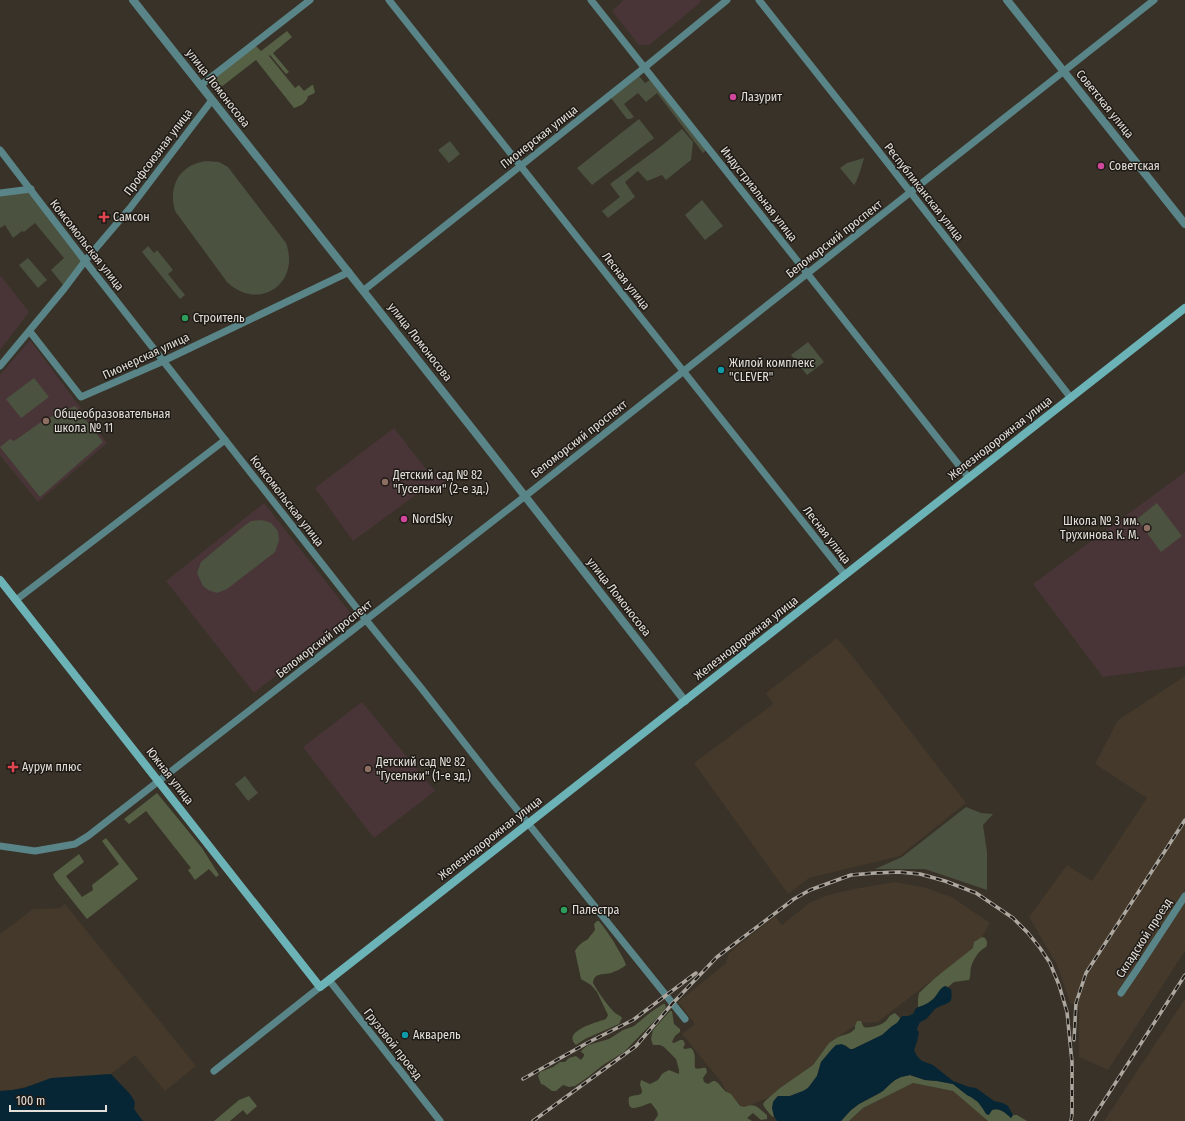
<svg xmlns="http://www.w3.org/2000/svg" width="1185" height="1121" viewBox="0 0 1185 1121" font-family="'Fira Sans Condensed',sans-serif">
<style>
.built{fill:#44392a}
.education{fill:#493537}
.green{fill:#4b523f}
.forest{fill:#556044}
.water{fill:#072635}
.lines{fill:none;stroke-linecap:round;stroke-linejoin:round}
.minor{stroke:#5a8588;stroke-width:7}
.tertiary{stroke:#5a8588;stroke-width:8}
.secondary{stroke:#6cb3b8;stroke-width:8}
.rail-casing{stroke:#aca79f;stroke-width:3.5}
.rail{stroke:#1e1a16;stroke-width:2;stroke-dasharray:6;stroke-linecap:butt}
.hotel-dot{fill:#d1479c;stroke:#1e1a16;stroke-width:1.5}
.health-dot{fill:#e0444e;stroke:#1e1a16;stroke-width:1.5}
.leisure-dot{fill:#2e9e5b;stroke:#1e1a16;stroke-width:1.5}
.culture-dot{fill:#0f9aa8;stroke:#1e1a16;stroke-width:1.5}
.education-dot{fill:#8d6e63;stroke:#1e1a16;stroke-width:1.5}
.labels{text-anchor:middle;stroke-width:3;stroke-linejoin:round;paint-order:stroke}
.street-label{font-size:12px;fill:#e4dfd9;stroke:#1e1a16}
.poi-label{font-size:12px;fill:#e4dfd9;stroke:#1e1a16;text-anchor:start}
</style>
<rect width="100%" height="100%" fill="#393228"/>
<g class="built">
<polygon points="837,638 853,657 966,803 900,856 809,878 788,894 694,763 773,704 766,693"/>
<polygon points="1185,676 1185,951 1108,1070 1079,1057 1079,1007 1070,1003 1057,965 1029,917 1067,865 1092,881 1147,798 1095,764 1118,720"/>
<polygon points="894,882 923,887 952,897 990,923 974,951 944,976 940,974 878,1022 859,1023 829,1043 813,1065 780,1088 770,1097 741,1109 725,1089 722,1083 682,1034 695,1024 678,1002 726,963 729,953 775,916 782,925 809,903 828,895 854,889"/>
<polygon points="65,904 196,1066 165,1091 135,1055 111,1074 37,1084 12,1090 0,1091 0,934 33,909 60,908"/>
<polygon points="1185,999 1185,1121 1104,1121"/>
<polygon points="913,1083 953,1091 988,1121 849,1121 863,1108"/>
</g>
<g class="education">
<polygon points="622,0 700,0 701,2 649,45 639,45 612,11 623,1"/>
<polygon points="0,275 29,312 0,350"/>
<polygon points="30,340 107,443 38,502 0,455 0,375"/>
<polygon points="394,428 433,478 439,473 448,485 436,495 421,491 353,541 315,488"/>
<polygon points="1185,472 1185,666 1103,677 1033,584"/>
<polygon points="264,503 352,615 254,693 166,581"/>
<polygon points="362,702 435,791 374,838 303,747"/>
</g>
<g class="green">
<polygon points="639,76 645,83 650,80 706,150 703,153 657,93 646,102 638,93 624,104 634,117 630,119 627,119 611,98"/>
<polygon points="639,119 654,138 592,185 577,168"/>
<polygon points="682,129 693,142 691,160 666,180 662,175 647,181 638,171 625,182 635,197 608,218 602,211 620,197 610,184 660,147"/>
<polygon points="450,141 460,154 449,163 438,150"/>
<path d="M864,158C862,165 858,180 854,185L840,168L847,163Z"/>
<path d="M206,161L219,162L228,167L286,243C301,284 258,312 227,282L175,211C168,186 179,165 206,161Z"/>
<polygon points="30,191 82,261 64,286 51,270 64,258 35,223 24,232 22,231 13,238 5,225 0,228 0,196"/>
<polygon points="702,200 723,226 705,240 685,215"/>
<polygon points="148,246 154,253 157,250 173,270 168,274 185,295 180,299 142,252"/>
<polygon points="28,258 47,280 38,288 19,265"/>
<polygon points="808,342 824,362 807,375 791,355"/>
<polygon points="34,378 49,397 21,418 6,399"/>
<polygon points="75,406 103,442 40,497 0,447 10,439 14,441 44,420"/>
<polygon points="1157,503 1182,536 1161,552 1137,519"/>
<polygon points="262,520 271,523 278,531 279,540 275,552 227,589 217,593 208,590 203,586 197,573 201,562 244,526 251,521"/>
<polygon points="245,776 258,793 248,801 235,784"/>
<polygon points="966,807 981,813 993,814 983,825 987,852 987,890 925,869 875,869 902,857"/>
</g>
<g class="forest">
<path d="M287,31L292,37L273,53L289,72L286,74L270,55L269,56L295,88L299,85L304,91L312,85H313L315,92L313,94L308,96C307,103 300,106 294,108L256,60L216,91L208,81L255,45L261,51Z"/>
<polygon points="157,793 202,848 219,875 216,877 209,869 195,880 188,870 191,868 146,811 129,824 124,819"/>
<polygon points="106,838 138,879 87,919 55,879 53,874 79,854 84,862 66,876 82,897 93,890 92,885 119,864 102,841"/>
<path d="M597,921H599C605,928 609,935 614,942C618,950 623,956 626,965C623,968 616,971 611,973C604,975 594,972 593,983C598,992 607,1005 614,1012C617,1015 620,1015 622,1018L619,1024L585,1039L576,1045C561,1031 598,1022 606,1019L608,1015L597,992L591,985L581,979L575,951C578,945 583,942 588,939C590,936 593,933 595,930L594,924Z"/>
<path d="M982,937L985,938C987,941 988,943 986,947C979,950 973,960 971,967C970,972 971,976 969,980L954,982L948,987L945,986C938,994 930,1005 918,1007V999L919,993L935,978L973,948L974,942Z"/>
<polygon points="663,1004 665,1004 666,1007 662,1013 624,1052 603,1065 588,1077 575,1086 569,1087 563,1085 556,1091 552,1091 544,1085 541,1084 538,1076 540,1072 553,1067 560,1062 565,1062 569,1058 576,1056 581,1060 584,1056 584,1054 581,1052 582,1050 588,1045 609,1039 623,1030 634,1026 651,1012"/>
<path d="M670,1011H672L674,1024L680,1029V1032L675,1036L672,1042L674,1043L680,1040H683L685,1044L683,1048L685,1049L691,1048C697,1054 694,1061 695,1068C699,1070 702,1067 706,1068L707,1072L703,1078L704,1082L708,1084L713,1081H715L718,1083L725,1091L731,1094L740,1106L744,1107C756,1102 758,1108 767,1115V1119L761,1120L753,1113L747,1118L752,1121H654L658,1115L657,1111L651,1103C642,1105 626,1116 629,1097C637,1093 646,1098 640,1085L641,1080L650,1084L658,1080L662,1074L665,1072L669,1070L679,1074V1070L676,1059L664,1047L660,1045H653L651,1039L653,1030Z"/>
<path d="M895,1013L900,1018L899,1021L882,1035L853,1049H850L845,1045L834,1047L821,1062L817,1076L808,1088L803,1091L790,1096H778C773,1104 771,1107 774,1116L773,1117C771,1116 764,1107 763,1104L765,1101L780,1088L813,1065L829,1043L838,1037L850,1033L855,1029V1026L857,1021H861C862,1023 863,1026 864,1027C867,1029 881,1025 883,1023C890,1019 886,1017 895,1013Z"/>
<path d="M910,1075L925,1080L937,1081L953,1084L967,1095L971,1097L978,1102L988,1115L992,1110C999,1107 1006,1113 1011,1118L1013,1115H1017L1027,1121H988L953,1091L913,1083L863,1108L849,1121H841L851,1110L859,1104L880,1093L895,1080L901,1077Z"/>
<polygon points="249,1096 257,1106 247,1115 243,1110 230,1121 214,1121 239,1100"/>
</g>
<g class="water">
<path d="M945,986L951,989C954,1007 946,1001 935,1009C933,1011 931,1014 929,1016C923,1024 920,1017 917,1030L919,1032L917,1042L914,1050L917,1056L922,1061L933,1065L953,1081L969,1087L976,1088L994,1101L1003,1103L1008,1106L1013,1115L1011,1118C1006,1113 999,1107 992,1110L989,1115L986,1114L983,1109L978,1102L971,1097L967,1095L953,1084L937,1081L925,1080L910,1075L901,1077L895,1080L890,1084L883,1091L859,1104L851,1110L841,1121H777L774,1116L772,1108L773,1102L776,1098L778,1096H790L803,1091L808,1088L817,1076L821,1062L832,1049L836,1045L842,1044L850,1049H853L882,1035L892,1026L897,1023L902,1016H908L913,1014L916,1008C921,1006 926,1005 931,1001C937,997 938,989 945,986Z"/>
<polygon points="111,1074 130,1094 135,1102 134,1109 143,1121 0,1121 0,1091 12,1090 24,1088 51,1078"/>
</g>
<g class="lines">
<g class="minor">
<polyline points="389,0 845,575"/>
<polyline points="591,0 969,478"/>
<polyline points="759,0 876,148 1071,398"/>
<polyline points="201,85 310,0"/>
<polyline points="0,150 85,261 366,620 422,689 494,781 685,1019"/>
<polyline points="0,193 31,189"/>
<polyline points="364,290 639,72 727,0"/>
<polyline points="31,333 81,397 159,363 349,272"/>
<polyline points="0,366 64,289 85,261 130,208 212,100"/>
<polyline points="16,600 225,440"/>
<polyline points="0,846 35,851 75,844 88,836 533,490 1154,0"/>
<polyline points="329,980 440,1121"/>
<polyline points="1121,993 1136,971 1185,896"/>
<polyline points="214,1071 320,987"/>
</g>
<g class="tertiary">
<polyline points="133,0 478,436 685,701"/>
<polyline points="1007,0 1185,224"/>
</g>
<polyline class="secondary" points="0,580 320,987 1185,308"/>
<g class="rail-casing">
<g id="rail">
<polyline points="1074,1040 1076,1003 1086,973 1185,820"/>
<polyline points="523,1079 587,1043 633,1020 696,973"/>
<polyline points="533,1121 636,1046 672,1004 717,957 794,899 810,890 851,875 875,873 899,872 920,874 945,881 976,893 1013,918 1028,933 1040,948 1050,963 1059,985 1067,1012 1072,1062 1072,1114 1071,1121"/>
<polyline points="1091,1121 1185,975"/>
</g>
</g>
<use href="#rail" class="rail"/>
</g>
<g class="hotel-dot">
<circle cx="733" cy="97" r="4"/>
<circle cx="1101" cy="166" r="4"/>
<circle cx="404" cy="519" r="4"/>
</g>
<g class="health-dot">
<path d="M102 211h4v4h4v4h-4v4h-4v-4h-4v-4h4z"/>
<path d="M11 761h4v4h4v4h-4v4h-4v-4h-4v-4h4z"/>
</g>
<g class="leisure-dot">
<circle cx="185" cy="318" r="4"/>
<circle cx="564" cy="910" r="4"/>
</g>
<g class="culture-dot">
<circle cx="721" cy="370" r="4"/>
<circle cx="405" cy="1035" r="4"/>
</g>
<g class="education-dot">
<circle cx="46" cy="421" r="4"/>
<circle cx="385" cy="482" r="4"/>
<circle cx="1147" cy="528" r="4"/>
<circle cx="368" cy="769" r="4"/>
</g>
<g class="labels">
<g class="street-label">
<text transform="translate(218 88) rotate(52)" y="4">улица Ломоносова</text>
<text transform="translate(1105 104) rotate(51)" y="4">Советская улица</text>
<text transform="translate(539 137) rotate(-38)" y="4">Пионерская улица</text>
<text transform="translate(158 152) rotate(-53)" y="4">Профсоюзная улица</text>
<text transform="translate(924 192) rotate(52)" y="4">Республиканская улица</text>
<text transform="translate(759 194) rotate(52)" y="4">Индустриальная улица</text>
<text transform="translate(834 239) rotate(-38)" y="4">Беломорский проспект</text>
<text transform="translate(87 245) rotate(52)" y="4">Комсомольская улица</text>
<text transform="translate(626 281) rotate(52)" y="4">Лесная улица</text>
<text transform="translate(420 342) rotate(52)" y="4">улица Ломоносова</text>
<text transform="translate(146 356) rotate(-25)" y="4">Пионерская улица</text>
<text transform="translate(1000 438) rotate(-38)" y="4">Железнодорожная улица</text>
<text transform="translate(579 439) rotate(-38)" y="4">Беломорский проспект</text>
<text transform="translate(287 501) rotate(52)" y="4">Комсомольская улица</text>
<text transform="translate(827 535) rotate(52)" y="4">Лесная улица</text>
<text transform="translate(619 597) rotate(52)" y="4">улица Ломоносова</text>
<text transform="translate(746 638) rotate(-38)" y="4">Железнодорожная улица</text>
<text transform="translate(324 639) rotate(-38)" y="4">Беломорский проспект</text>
<text transform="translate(170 776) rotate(52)" y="4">Южная улица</text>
<text transform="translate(490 838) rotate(-38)" y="4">Железнодорожная улица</text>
<text transform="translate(1144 938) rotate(-57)" y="4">Складской проезд</text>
<text transform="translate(393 1044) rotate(52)" y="4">Грузовой проезд</text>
</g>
<g class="poi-label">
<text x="741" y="101">Лазурит</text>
<text x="1109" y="170">Советская</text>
<text x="113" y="221">Самсон</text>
<text x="193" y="322">Строитель</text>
<text x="729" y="367">Жилой комплекс<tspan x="729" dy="14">"СLEVER"</tspan></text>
<text x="54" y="418">Общеобразовательная<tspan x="54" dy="14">школа № 11</tspan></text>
<text x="393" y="479">Детский сад № 82<tspan x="393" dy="14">"Гусельки" (2-е зд.)</tspan></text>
<text x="412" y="523">NordSky</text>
<text x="1139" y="525" text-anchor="end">Школа № 3 им.<tspan x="1139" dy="14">Трухинова К. М.</tspan></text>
<text x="376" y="766">Детский сад № 82<tspan x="376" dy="14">"Гусельки" (1-е зд.)</tspan></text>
<text x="22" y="771">Аурум плюс</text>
<text x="572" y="914">Палестра</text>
<text x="413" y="1039">Акварель</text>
</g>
</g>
<path d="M10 1105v6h96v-6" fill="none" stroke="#e4dfd9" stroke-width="2"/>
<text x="16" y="1105" font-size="12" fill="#e4dfd9" stroke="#1e1a16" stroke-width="3" paint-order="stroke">100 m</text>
</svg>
